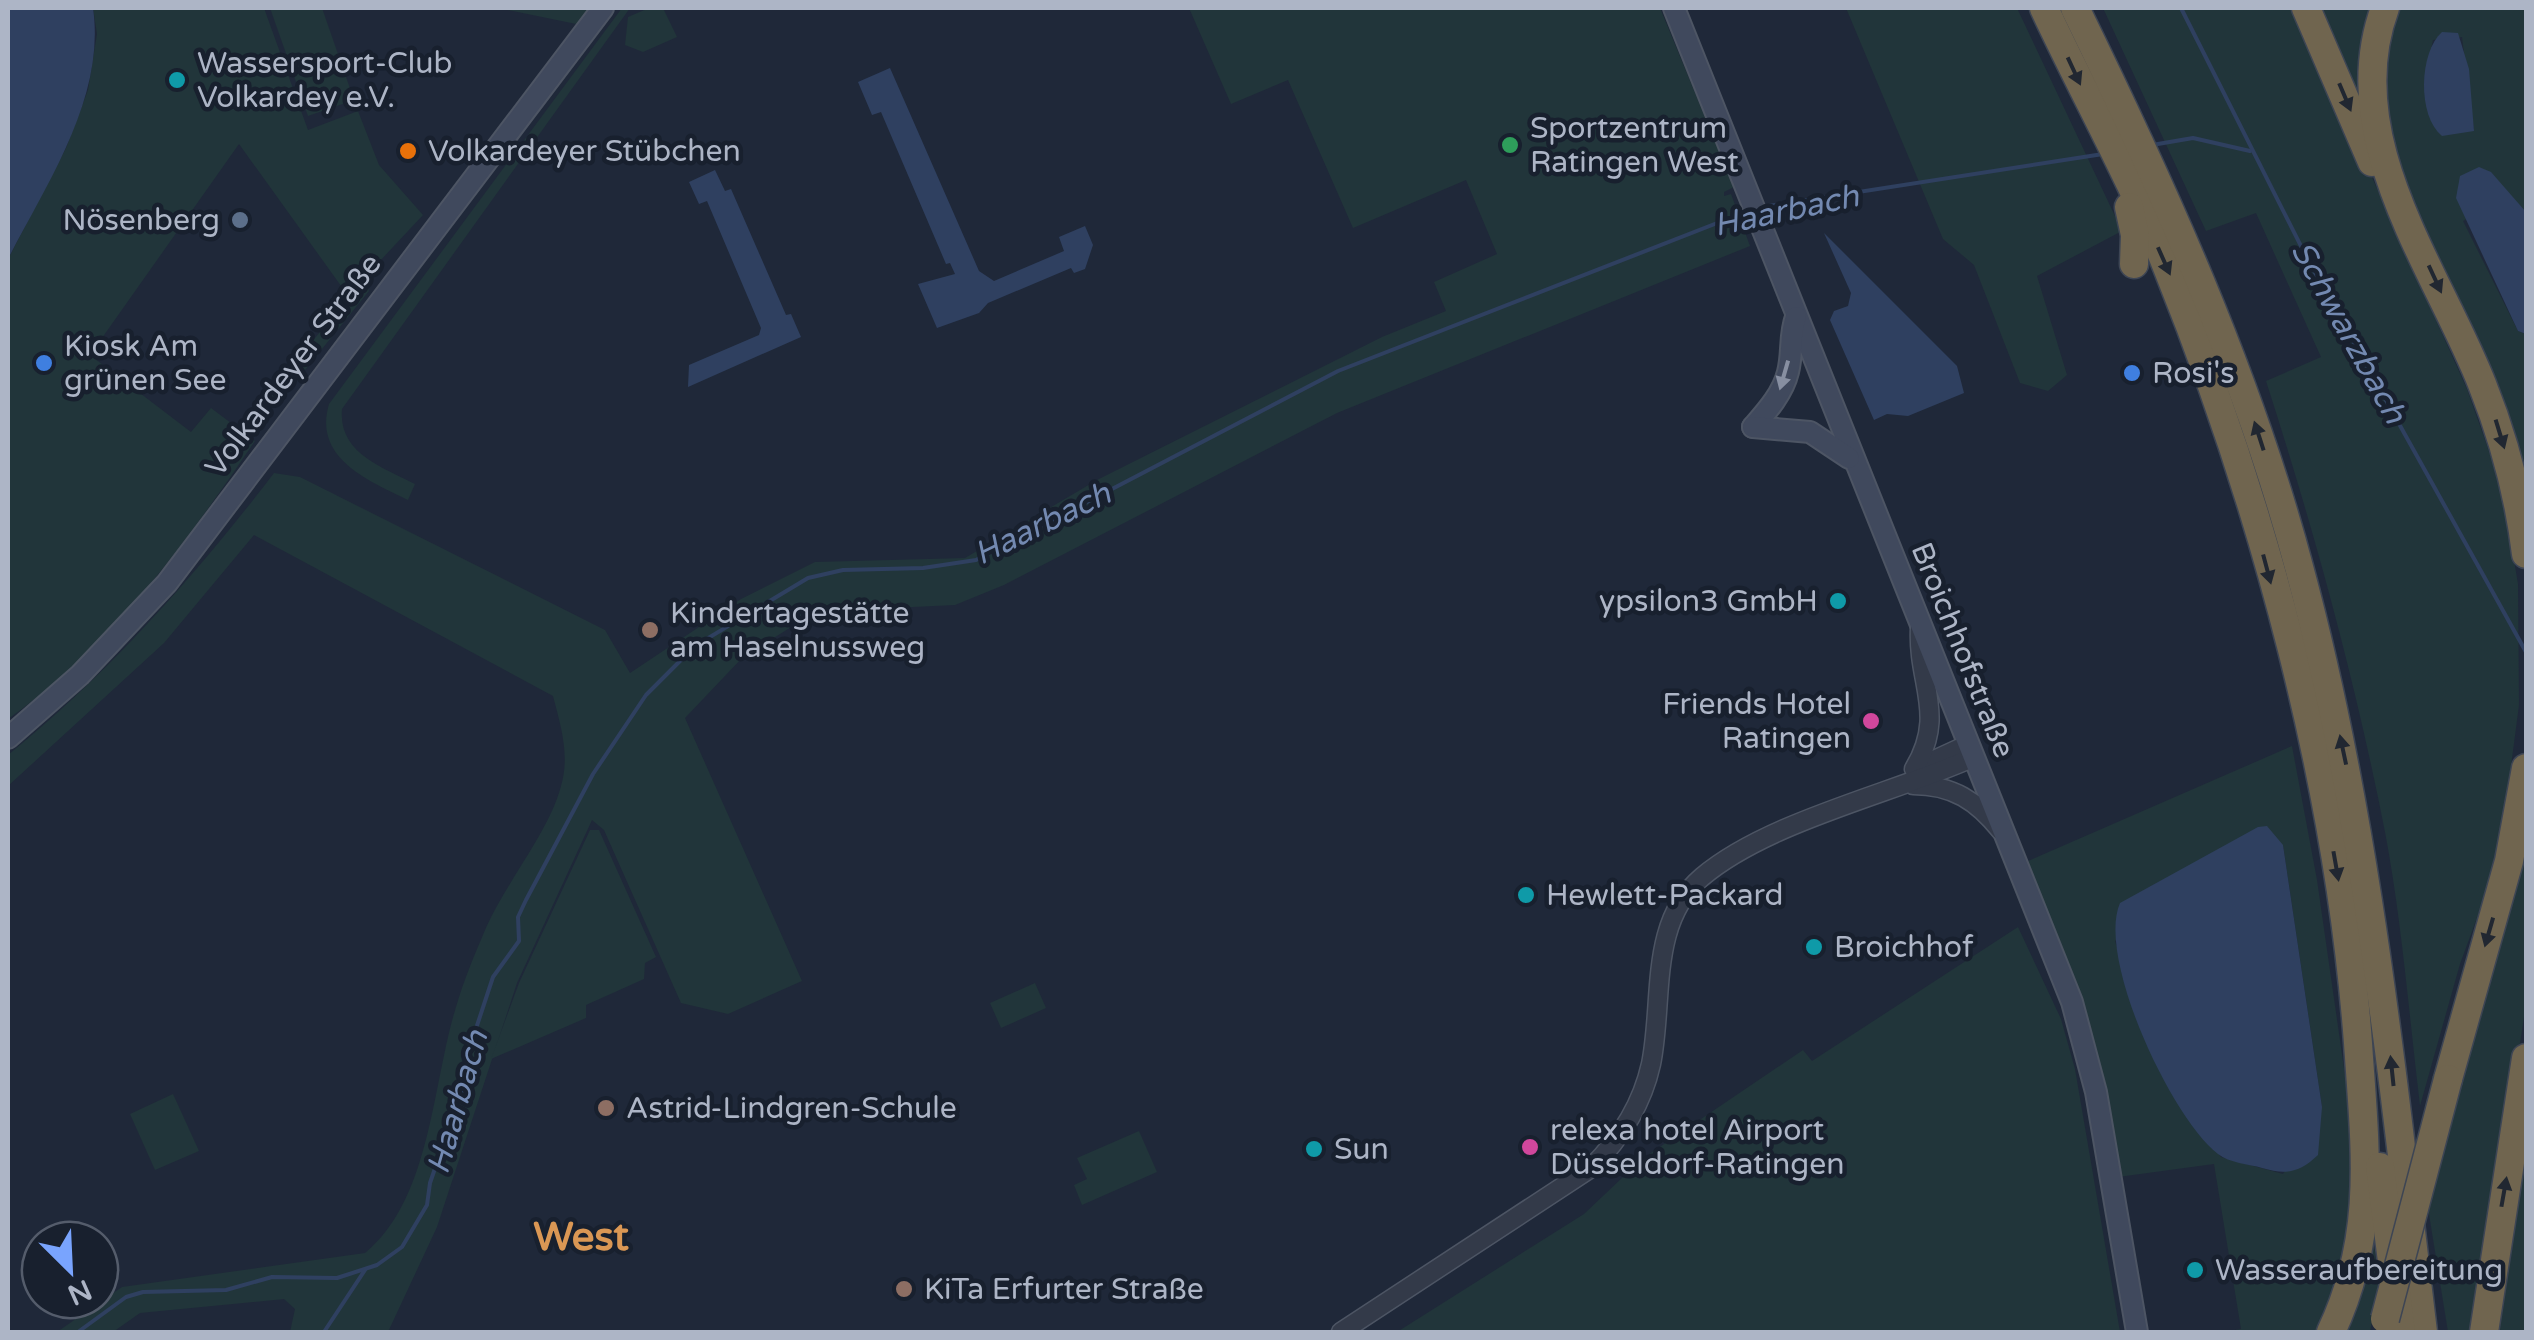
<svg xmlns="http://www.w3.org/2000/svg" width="2534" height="1340" viewBox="0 0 2534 1340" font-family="'Varela Round',sans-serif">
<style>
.green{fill:#21353a;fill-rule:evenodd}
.water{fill:#2f4060}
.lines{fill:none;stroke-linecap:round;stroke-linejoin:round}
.stream{stroke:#2f4060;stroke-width:4}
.tertiary-casing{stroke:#4d5564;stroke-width:21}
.secondary-casing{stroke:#4d5564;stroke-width:24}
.motorway-casing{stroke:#3d4554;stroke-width:31}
.tertiary{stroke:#333a49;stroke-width:18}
.secondary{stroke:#40495d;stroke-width:20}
.motorway{stroke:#70654f;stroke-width:28}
.motorway-bridge-casing{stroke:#3d4554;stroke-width:31;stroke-linecap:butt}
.motorway-bridge{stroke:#70654f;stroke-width:28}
.oneway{fill:#212731}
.oneway2{fill:#878fa1}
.culture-dot{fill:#0f9aa8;stroke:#18202e;stroke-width:4}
.leisure-dot{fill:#2e9e5b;stroke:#18202e;stroke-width:4}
.food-dot{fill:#e8710a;stroke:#18202e;stroke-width:4}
.service-dot{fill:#5c6f8a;stroke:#18202e;stroke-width:4}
.shop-dot{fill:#3f7fe0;stroke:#18202e;stroke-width:4}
.education-dot{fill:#8d6e63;stroke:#18202e;stroke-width:4}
.hotel-dot{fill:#d1479c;stroke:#18202e;stroke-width:4}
.labels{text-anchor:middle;stroke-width:9;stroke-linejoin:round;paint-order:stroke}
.poi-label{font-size:30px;fill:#adb5c6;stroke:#18202e;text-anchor:start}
.street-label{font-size:30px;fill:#adb5c6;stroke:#18202e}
.water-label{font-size:32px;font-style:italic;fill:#7389b1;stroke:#18202e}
.district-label{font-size:40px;font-weight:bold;fill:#da9754;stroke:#18202e}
</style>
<rect width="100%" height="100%" fill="#1f2839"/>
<g class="green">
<path d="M93,8H264L308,130L358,111L379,165L423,215L364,278L369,291L279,402L267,396L349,297L239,144L90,355L191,432L211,408L255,441C185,544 111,647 8,719V259L66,148L88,90L97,34Z"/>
<polygon points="270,8 322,8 354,100 308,116"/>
<polygon points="498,8 594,8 581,25"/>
<path d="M622,8H630L342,409C338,453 382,467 415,484L408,500C367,480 313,458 329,404Z"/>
<polygon points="649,8 663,8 677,37 643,52 625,45 628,17"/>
<path d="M1189,8H1660L1734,187L1724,192V196L1731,194L1750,246L1337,413L1004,585L955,605L871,609L804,619L743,657L685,718L802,981L728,1014L681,1003L604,830L592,820L517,983L437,1227L388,1332H290L295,1309L284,1299L140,1313L113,1332H57L122,1287L365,1253C431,1199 432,1084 456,1007C463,983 473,958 483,935C502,887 549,833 561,786C570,755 561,727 553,696L254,535L164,643L8,786V755C109,673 195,576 274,473L300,477L605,630L630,673L741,599L815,562L965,558L1097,480L1382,337L1446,311L1434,282L1497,254L1466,180L1353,228L1288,80L1231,104Z"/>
<polygon points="1846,8 2017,8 2122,231 2037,276 2067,375 2048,391 2020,383 1974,265 1943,239"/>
<path d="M2103,8H2296L2467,389L2502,488L2518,584L2519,705L2499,858L2460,964L2420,1106C2409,1015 2402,922 2385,832C2355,679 2314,530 2266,381L2321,357L2256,213L2206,231Z"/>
<polygon points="2311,8 2371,8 2361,66 2366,131"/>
<path d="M2394,8H2526V212L2509,195L2463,221L2518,331L2526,334V498L2394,163L2381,81ZM2462,37L2474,130L2426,71L2433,40Z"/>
<path d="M2292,746L2317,880L2356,1152V1213L2323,1332H2225L2241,1329L2214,1164L2118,1177L2084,1013L2028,861ZM2283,845L2322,1107L2283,1174L2221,1157L2144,1038L2115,941Z"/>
<polygon points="2526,819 2526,1004 2476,1332 2448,1332 2428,1208"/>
<polygon points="590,830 599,830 656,957 645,963 644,979 586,1005 586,1018 491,1059 519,983"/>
<polygon points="2018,927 2061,1019 2075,1069 2120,1332 1397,1332 1584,1214 1642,1159 1803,1050 1812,1061"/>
<polygon points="1035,983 1046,1008 1001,1028 990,1003"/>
<polygon points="173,1094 199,1151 155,1170 130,1114"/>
<polygon points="2526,1126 2526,1332 2496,1332"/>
<polygon points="1139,1131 1157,1172 1082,1205 1074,1185 1087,1179 1077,1158"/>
<polygon points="2370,1217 2379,1281 2370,1332 2336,1332"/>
</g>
<g class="water">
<path d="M8,8H93C106,97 47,183 8,259Z"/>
<path d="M2442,32L2458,33L2469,69L2474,131L2442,136C2417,116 2419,52 2442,32Z"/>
<polygon points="890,68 979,271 994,281 1064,251 1059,237 1085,226 1093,245 1085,269 1074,273 1071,268 988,303 979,313 937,328 918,284 955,274 950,263 946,264 881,112 872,115 858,82"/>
<polygon points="2479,167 2491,172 2526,212 2526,334 2518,331 2456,198 2460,176"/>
<polygon points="715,170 725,191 731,189 786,315 791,314 801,337 688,387 689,365 759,335 761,328 707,201 699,204 689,182"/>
<polygon points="1824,233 1957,366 1964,393 1908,416 1887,414 1874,420 1830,320 1834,311 1848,306 1851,293"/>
<path d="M2267,826L2283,845L2322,1107L2318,1155C2299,1173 2286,1175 2262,1168C2249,1164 2229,1163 2218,1154C2172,1119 2096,958 2120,903L2258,827Z"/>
</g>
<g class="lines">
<g class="stream">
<polyline points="2181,8 2309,262 2526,652"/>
<polyline points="2152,145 2193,138 2250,151"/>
<polyline points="1762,207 2103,154"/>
<polyline points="78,1332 126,1297 143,1292 226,1290 272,1277 337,1278 377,1265 402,1247 427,1205 430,1183 463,1087 464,1065 493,977 519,941 518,917 526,900 593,774 646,695 695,646 808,578 843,570 923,568 976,560 1338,371 1748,211"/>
<polyline points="324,1332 365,1270"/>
</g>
<g class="tertiary-casing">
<g id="tertiary">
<polyline points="1917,768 1969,744"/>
<path d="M1914,769C1947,714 1917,684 1920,628"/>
<path d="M1913,785C1953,785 1977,801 2001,831"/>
<path d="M1341,1332L1591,1168C1620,1139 1642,1105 1651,1064C1664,1001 1648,923 1702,877C1768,821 1895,793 1974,757"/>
</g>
</g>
<g class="secondary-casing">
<g id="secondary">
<polyline points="1674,8 2072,1002 2096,1092 2137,1332"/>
<path d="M1753,427C1767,411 1783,393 1788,372C1793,353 1789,336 1796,317"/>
<polyline points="1753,427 1810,432 1849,458"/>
<polyline points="8,738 80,675 167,583 603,8"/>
</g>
</g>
<g class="motorway-casing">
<g id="motorway">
<path d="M2044,8C2084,94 2132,179 2167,267C2264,508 2339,785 2358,1043C2365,1148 2377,1235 2331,1332"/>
<path d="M2075,8C2163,188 2247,372 2299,567C2367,818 2392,1075 2423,1332"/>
<polyline points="2306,8 2372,162"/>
<path d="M2385,8C2337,138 2436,268 2482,384C2504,439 2519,496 2526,554"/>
<polyline points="2129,207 2135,235 2134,264"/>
<polyline points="2448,1079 2509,861 2526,768"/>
<polyline points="2380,1167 2401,1332"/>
<polyline points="2484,1332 2526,1058"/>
</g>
</g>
<use href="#tertiary" class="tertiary"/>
<use href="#secondary" class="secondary"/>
<use href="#motorway" class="motorway"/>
<g class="motorway-bridge-casing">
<polyline id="motorway-bridge" points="2385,1319 2448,1079"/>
</g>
<use href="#motorway-bridge" class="motorway-bridge"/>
</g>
<defs><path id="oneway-solid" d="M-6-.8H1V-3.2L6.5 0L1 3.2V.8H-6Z" transform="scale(2.5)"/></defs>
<g class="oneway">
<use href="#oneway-solid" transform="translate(2074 71) rotate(65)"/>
<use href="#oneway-solid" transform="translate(2345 97) rotate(67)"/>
<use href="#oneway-solid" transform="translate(2164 261) rotate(66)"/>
<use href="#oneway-solid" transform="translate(2435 279) rotate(65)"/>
<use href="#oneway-solid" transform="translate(2500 434) rotate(73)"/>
<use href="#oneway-solid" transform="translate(2259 436) rotate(-108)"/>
<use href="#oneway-solid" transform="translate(2267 569) rotate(75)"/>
<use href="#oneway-solid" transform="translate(2343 750) rotate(-102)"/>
<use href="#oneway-solid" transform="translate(2336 866) rotate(80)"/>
<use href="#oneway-solid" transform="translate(2489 932) rotate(106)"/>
<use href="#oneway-solid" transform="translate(2392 1071) rotate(-96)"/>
<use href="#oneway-solid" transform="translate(2504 1192) rotate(-80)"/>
</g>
<use class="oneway2" href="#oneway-solid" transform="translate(1784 375) rotate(106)"/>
<g class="culture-dot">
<circle cx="177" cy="80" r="10"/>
<circle cx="1838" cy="601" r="10"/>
<circle cx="1526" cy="895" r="10"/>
<circle cx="1814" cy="947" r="10"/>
<circle cx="1314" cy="1149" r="10"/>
<circle cx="2195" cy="1270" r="10"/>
</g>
<circle class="leisure-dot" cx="1510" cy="145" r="10"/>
<circle class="food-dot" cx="408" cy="151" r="10"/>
<circle class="service-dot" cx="240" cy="220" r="10"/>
<g class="shop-dot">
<circle cx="44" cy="363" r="10"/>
<circle cx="2132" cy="373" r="10"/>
</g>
<g class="education-dot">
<circle cx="650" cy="630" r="10"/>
<circle cx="606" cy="1108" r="10"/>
<circle cx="904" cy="1289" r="10"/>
</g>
<g class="hotel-dot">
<circle cx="1871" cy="721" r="10"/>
<circle cx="1530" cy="1147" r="10"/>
</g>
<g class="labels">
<g class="poi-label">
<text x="197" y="73">Wassersport-Club<tspan x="197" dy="34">Volkardey e.V.</tspan></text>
<text x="1530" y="138">Sportzentrum<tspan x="1530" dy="34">Ratingen West</tspan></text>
<text x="428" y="161">Volkardeyer Stübchen</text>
<text x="220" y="230" text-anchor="end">Nösenberg</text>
<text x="64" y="356">Kiosk Am<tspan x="64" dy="34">grünen See</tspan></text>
<text x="2152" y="383">Rosi's</text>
<text x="1818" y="611" text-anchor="end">ypsilon3 GmbH</text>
<text x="670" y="623">Kindertagestätte<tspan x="670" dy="34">am Haselnussweg</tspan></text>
<text x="1851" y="714" text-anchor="end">Friends Hotel<tspan x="1851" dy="34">Ratingen</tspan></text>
<text x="1546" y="905">Hewlett-Packard</text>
<text x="1834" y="957">Broichhof</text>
<text x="626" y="1118">Astrid-Lindgren-Schule</text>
<text x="1550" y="1140">relexa hotel Airport<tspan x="1550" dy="34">Düsseldorf-Ratingen</tspan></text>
<text x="1334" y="1159">Sun</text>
<text x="2215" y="1280">Wasseraufbereitung</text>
<text x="924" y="1299">KiTa Erfurter Straße</text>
</g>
<g class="street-label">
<text transform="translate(293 365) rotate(-53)" y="10">Volkardeyer Straße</text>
<text transform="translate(1963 650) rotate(68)" y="10">Broichhofstraße</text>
</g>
<g class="water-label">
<text transform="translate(1786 210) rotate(-12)" y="11">Haarbach</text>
<text transform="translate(2349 332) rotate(61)" y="11">Schwarzbach</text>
<text transform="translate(1042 523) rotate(-26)" y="11">Haarbach</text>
<text transform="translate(457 1102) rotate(-74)" y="11">Haarbach</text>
</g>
<g class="district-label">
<text x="581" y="1250">West</text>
</g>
</g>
<rect width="2534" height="1340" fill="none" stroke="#adb5c6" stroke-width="20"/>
<g transform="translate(70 1270) rotate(156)"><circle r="48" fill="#18202e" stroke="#545c6b" stroke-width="2.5"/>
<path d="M0-8L18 38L0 25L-18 38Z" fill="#79a4fe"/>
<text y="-15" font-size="28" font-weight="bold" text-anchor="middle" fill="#adb5c6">N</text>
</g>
</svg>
